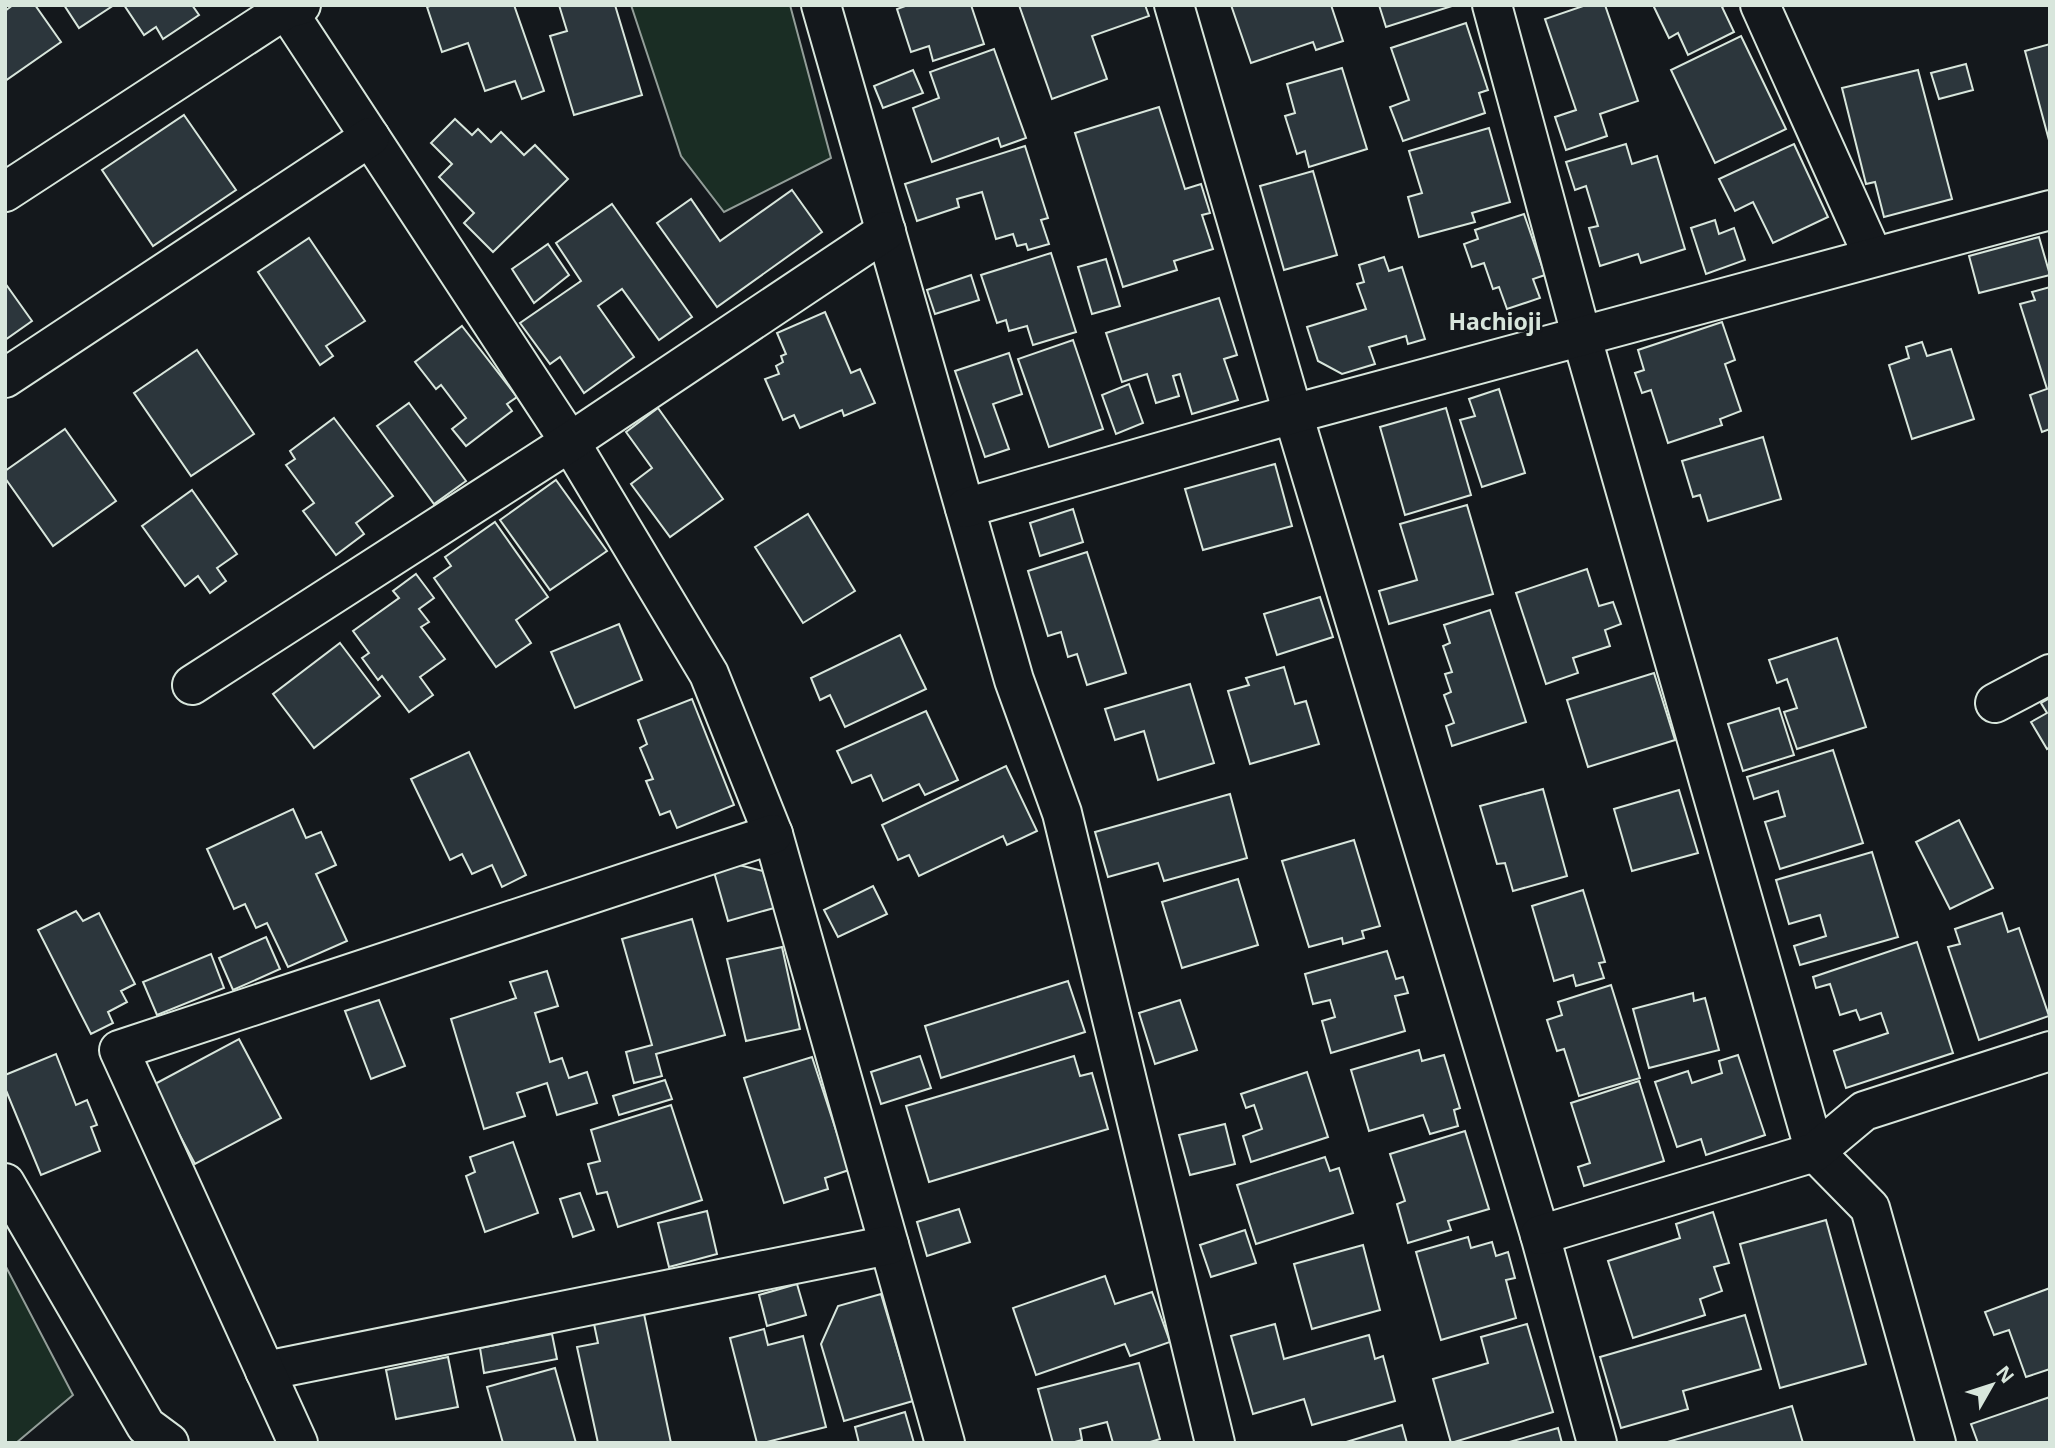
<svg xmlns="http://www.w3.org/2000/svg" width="2055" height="1448" viewBox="0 0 2055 1448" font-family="'Noto Sans',sans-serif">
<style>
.green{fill:#1a2d24;stroke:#939e99;stroke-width:2}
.building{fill:#2c363c;stroke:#d8e6dc;stroke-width:2}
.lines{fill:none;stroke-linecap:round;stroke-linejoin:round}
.minor-casing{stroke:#d8e6dc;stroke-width:42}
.minor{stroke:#14181c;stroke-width:38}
.labels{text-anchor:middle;stroke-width:5;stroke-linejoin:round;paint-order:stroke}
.neighbourhood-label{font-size:23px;font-weight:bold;fill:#d8e6dc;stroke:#14181c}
</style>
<rect width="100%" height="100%" fill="#14181c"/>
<g class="green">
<polygon points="631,5 790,5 831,158 724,212 681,156"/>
<polygon points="5,1265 73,1395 16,1443 5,1443"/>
</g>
<g class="building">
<polygon points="13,5 35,5 61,42 5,81 5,11"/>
<polygon points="64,5 114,5 79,28"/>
<polygon points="124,5 192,5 199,15 163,39 156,27 144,35"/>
<polygon points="433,5 514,5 544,91 522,99 515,81 485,91 468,43 442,52 427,7"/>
<polygon points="559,5 615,5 642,95 574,115 550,36 567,31"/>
<polygon points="908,5 971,5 984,44 933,61 929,46 911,52 897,9"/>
<polygon points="1019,5 1145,5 1149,16 1092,36 1107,79 1052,99"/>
<polygon points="1231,5 1331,5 1343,41 1316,50 1313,42 1251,63"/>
<polygon points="1379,5 1455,5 1386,27"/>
<polygon points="1586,5 1605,5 1638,101 1600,114 1607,136 1566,150 1555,117 1576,110 1545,19"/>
<polygon points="1653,5 1726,5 1722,7 1734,32 1688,55 1678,33 1669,38"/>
<polygon points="1466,23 1488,90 1479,93 1485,113 1403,141 1390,107 1409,100 1391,48"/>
<polygon points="1741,36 1786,129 1715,163 1671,70"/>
<polygon points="2050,44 2050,144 2025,51"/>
<polygon points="994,49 1026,138 1001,147 998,138 932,162 913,108 939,98 930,72"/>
<polygon points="1966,64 1973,90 1939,99 1931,73"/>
<polygon points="1342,68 1367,149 1309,167 1305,151 1297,154 1285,116 1295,113 1287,84"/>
<polygon points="913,70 923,93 883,108 874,86"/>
<polygon points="1918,70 1952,199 1884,217 1875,182 1866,184 1842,88"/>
<polygon points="1159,107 1185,189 1201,184 1210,213 1202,215 1213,249 1174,261 1177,270 1123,287 1075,133"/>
<polygon points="184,115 236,190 153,246 102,170"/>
<polygon points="455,119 472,135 478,129 491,142 501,132 524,155 535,145 568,179 493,252 464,223 474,213 439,177 452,164 431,143"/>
<polygon points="1489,128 1510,202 1472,213 1475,222 1419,237 1408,197 1422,193 1409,151"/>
<polygon points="1626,144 1632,164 1657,156 1685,249 1641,263 1638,254 1600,266 1589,228 1598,226 1586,186 1575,190 1566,162"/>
<polygon points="1794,144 1828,217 1773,243 1753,202 1735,211 1719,179"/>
<polygon points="1025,146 1048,218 1041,220 1049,244 1028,250 1026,244 1017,246 1013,234 996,239 982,192 957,199 959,207 917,221 905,184"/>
<polygon points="1313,171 1337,255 1284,270 1260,186"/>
<polygon points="792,190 822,232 717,307 657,223 691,199 720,241"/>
<polygon points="612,204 692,317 659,340 622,289 598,306 634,357 584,393 560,357 550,364 520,323 581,281 556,243"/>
<polygon points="1524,214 1545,275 1533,279 1540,298 1507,309 1499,287 1493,289 1484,263 1472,267 1464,244 1478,239 1475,230"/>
<polygon points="1715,220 1719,234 1734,228 1745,260 1706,274 1691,228"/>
<polygon points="2039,237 2050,275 1979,293 1969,256"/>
<polygon points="309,238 365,321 326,346 333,356 320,365 258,272"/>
<polygon points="548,244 569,275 534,303 512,269"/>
<polygon points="1051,253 1076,332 1033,345 1027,326 1009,331 1006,320 997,323 981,275"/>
<polygon points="1384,257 1389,271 1402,267 1425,339 1408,344 1406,336 1369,347 1375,364 1342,374 1318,361 1307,327 1366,309 1357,284 1364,282 1359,265"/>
<polygon points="1106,259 1120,306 1092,314 1078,267"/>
<polygon points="971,275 979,300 935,314 927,290"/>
<polygon points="5,283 32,321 5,340"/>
<polygon points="2050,287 2050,429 2042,432 2030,395 2047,389 2020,304 2035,300 2032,292"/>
<polygon points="1219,298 1237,355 1224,359 1238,400 1192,414 1180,374 1173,376 1179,396 1156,403 1147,374 1122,382 1106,333"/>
<polygon points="825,312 851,373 860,369 875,403 844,416 842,410 800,428 794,415 783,420 765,379 779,374 776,366 783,362 781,356 786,354 777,333"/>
<polygon points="1722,322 1735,360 1725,364 1741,411 1720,419 1722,425 1668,443 1651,390 1642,393 1635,373 1644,370 1638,350"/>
<polygon points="462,326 517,397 507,404 512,411 466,446 452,429 466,418 441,385 436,389 415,362"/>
<polygon points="1073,340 1103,429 1049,447 1018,359"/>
<polygon points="1922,342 1927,356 1951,349 1974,419 1912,439 1889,365 1909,358 1906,347"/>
<polygon points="197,350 254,434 191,476 134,393"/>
<polygon points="1009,353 1022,394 993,404 1009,449 985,457 955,371"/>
<polygon points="1129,384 1143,423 1116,434 1102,395"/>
<polygon points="1499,389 1525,473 1482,487 1460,420 1475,416 1469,399"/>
<polygon points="409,403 466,481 434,504 377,426"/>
<polygon points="658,408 723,499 670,537 631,484 652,468 626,432"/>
<polygon points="1446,408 1471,495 1405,515 1380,427"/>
<polygon points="334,418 393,496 356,523 364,534 336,555 303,511 314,503 286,465 295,459 290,451"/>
<polygon points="65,429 116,501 53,546 5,478 5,471"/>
<polygon points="1763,437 1781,499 1708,521 1700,495 1693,497 1682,461"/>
<polygon points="1275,464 1292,526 1203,550 1185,489"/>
<polygon points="556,480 607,551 550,590 500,520"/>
<polygon points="192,490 237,554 217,568 226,581 210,593 198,576 185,586 142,526"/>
<polygon points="1467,505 1493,594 1389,624 1379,591 1417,580 1400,524"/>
<polygon points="1073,509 1083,542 1040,556 1030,523"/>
<polygon points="808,514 855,591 803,623 755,547"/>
<polygon points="495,522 548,597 516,620 531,643 496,667 434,578 451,566 445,557"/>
<polygon points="1087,552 1126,673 1087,685 1077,654 1068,657 1061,632 1048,636 1028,571"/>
<polygon points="1587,569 1599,606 1613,602 1621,624 1605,630 1610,646 1573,658 1578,673 1546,684 1516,593"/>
<polygon points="416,574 434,598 419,609 429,622 421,627 445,659 420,677 433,695 409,712 382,676 378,680 362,658 369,653 353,631 399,598 393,591"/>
<polygon points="1320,597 1333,637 1277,655 1264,614"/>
<polygon points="1490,610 1526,722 1452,746 1446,726 1454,723 1444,695 1451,692 1445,674 1452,672 1443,646 1450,643 1444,625"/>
<polygon points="619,624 642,680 575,708 551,652"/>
<polygon points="900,635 926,689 845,727 830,695 820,700 811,678"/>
<polygon points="1837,638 1866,727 1797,749 1784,712 1797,708 1787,679 1777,683 1769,660"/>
<polygon points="340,643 380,696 314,748 273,694"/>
<polygon points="1284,667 1295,704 1306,701 1319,744 1250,764 1228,691 1249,685 1246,678"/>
<polygon points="1654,673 1675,740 1588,767 1567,700"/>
<polygon points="1190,684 1214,763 1158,780 1144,731 1115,740 1105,709"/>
<polygon points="2050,698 2050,747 2047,749 2031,722 2047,713 2041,703"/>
<polygon points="692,699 734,805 677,828 670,811 660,815 646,781 653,779 640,748 647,744 638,720"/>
<polygon points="1779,708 1794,755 1743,771 1728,724"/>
<polygon points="926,711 958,780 925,795 919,784 883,801 871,775 852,783 837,751"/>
<polygon points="1833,750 1863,843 1780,869 1765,822 1785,816 1778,791 1754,799 1747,777"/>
<polygon points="469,752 526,875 502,887 492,865 472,874 462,854 450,860 411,779"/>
<polygon points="1006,766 1037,831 1007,845 1003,836 919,876 909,855 898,860 882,825"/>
<polygon points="1543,789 1567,876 1513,891 1505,863 1497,864 1480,806"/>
<polygon points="1679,790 1698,853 1632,871 1614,809"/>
<polygon points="1230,794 1247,858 1164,881 1158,863 1108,877 1095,832"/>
<polygon points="293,809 306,838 321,832 336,865 316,874 347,941 288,967 267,923 256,928 245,904 234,909 207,849"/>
<polygon points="1959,820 1993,888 1950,909 1916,842"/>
<polygon points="1354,840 1380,926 1362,931 1364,938 1343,944 1342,938 1309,947 1282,861"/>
<polygon points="1872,852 1898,937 1800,965 1794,946 1826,936 1820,915 1789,924 1776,880"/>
<polygon points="739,865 763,871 774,908 728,921 714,872"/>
<polygon points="1238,879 1258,945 1182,968 1162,902"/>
<polygon points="873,886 887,914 838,937 824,910"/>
<polygon points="1583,890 1605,962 1599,963 1604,978 1576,986 1573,975 1554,981 1532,906"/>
<polygon points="76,911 83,921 99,913 135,984 121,991 127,1002 108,1012 113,1023 91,1034 38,930"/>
<polygon points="2002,913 2008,932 2019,928 2049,1016 1979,1040 1948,947 1960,944 1955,929"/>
<polygon points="692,919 725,1035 656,1054 662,1076 634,1083 626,1052 652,1045 622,939"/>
<polygon points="266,937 280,969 233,990 219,958"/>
<polygon points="1917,942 1953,1053 1846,1088 1834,1051 1888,1033 1881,1013 1860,1020 1856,1010 1840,1015 1830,984 1816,988 1813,977"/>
<polygon points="782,947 800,1029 746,1041 727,959"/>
<polygon points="1387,951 1396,979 1403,977 1408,993 1395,996 1405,1031 1331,1053 1322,1021 1335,1017 1330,1000 1313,1004 1305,974"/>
<polygon points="211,954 224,988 157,1015 143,982"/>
<polygon points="547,971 558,1006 535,1013 550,1062 562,1058 569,1078 587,1072 597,1103 557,1115 547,1083 517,1093 525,1116 484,1129 451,1019 516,998 510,982"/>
<polygon points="1068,981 1085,1032 941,1078 925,1026"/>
<polygon points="1611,985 1640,1078 1579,1096 1564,1049 1557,1051 1547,1020 1562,1015 1558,1002"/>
<polygon points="1693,993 1694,1001 1705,998 1719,1050 1649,1068 1633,1009"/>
<polygon points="379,1000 405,1066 371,1079 345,1011"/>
<polygon points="1180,1000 1197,1050 1155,1064 1139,1013"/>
<polygon points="239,1039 281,1118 195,1164 153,1085"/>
<polygon points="1419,1050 1422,1061 1444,1055 1460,1108 1454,1110 1458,1126 1430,1134 1423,1115 1369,1131 1351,1070"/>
<polygon points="56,1054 76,1105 87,1100 97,1125 91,1127 100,1151 41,1175 5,1088 5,1075"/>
<polygon points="1738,1055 1765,1135 1706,1155 1701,1139 1677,1147 1655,1082 1688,1071 1692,1083 1722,1073 1719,1061"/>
<polygon points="920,1056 931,1088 881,1104 871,1072"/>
<polygon points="1074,1056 1080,1076 1092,1073 1108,1129 929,1182 906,1106"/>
<polygon points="812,1057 849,1170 825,1178 828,1189 784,1203 744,1078"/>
<polygon points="1307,1072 1328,1137 1251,1162 1243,1136 1262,1129 1254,1105 1246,1108 1241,1094"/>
<polygon points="665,1080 672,1099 619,1115 613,1096"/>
<polygon points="1639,1081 1664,1161 1584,1186 1578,1167 1590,1163 1571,1103"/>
<polygon points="671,1105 702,1200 618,1227 607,1192 597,1194 588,1164 600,1161 591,1130"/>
<polygon points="1225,1124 1235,1164 1190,1175 1179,1135"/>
<polygon points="1465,1131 1489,1209 1448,1221 1451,1230 1408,1243 1397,1204 1405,1201 1390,1154"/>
<polygon points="513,1142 538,1213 485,1232 466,1176 475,1172 470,1157"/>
<polygon points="1325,1157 1330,1171 1339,1168 1353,1213 1256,1244 1237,1185"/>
<polygon points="580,1193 594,1230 573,1237 560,1199"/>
<polygon points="959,1209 970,1242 927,1256 917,1222"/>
<polygon points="707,1211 717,1254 669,1267 658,1223"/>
<polygon points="1713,1212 1729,1263 1714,1267 1722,1291 1700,1299 1705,1315 1633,1338 1608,1261 1680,1238 1676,1224"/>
<polygon points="1826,1220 1866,1364 1780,1388 1740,1244"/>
<polygon points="1245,1230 1256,1263 1211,1277 1200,1245"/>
<polygon points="1468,1237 1471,1248 1492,1242 1496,1256 1508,1252 1515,1278 1506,1280 1516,1318 1441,1340 1416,1252"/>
<polygon points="1363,1245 1380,1310 1312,1329 1294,1264"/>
<polygon points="1105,1276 1115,1304 1152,1292 1170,1342 1130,1356 1125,1344 1036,1375 1013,1308"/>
<polygon points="797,1284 806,1315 767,1326 759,1295"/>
<polygon points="2050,1288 2050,1369 2026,1377 2009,1330 1994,1335 1985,1312"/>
<polygon points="881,1294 913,1401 844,1421 821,1344 838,1306"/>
<polygon points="644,1314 671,1443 598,1443 577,1347 598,1343 594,1324"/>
<polygon points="1745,1315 1761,1369 1683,1391 1688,1409 1621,1428 1600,1357"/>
<polygon points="1275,1324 1284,1359 1369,1335 1375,1359 1383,1356 1395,1401 1312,1425 1304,1399 1253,1414 1231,1336"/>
<polygon points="1527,1324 1553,1412 1451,1443 1433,1379 1488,1363 1481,1337"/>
<polygon points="764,1329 768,1345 803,1336 826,1427 763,1443 757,1443 730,1338"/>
<polygon points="552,1334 557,1359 484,1373 480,1348"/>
<polygon points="448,1357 458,1407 396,1419 386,1370"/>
<polygon points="1139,1363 1160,1439 1147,1443 1113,1443 1107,1422 1080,1429 1082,1440 1071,1443 1053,1443 1038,1389"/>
<polygon points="555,1368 576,1443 503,1443 487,1387"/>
<polygon points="2050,1397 2050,1443 1978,1443 1971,1424"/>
<polygon points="1792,1406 1803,1443 1664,1443"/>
<polygon points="905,1412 914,1443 859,1443 855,1427"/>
<polygon points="1402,1425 1407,1443 1343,1443"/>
<polygon points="1558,1428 1562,1443 1506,1443"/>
</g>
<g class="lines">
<g class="minor-casing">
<g id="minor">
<polyline points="821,5 1014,680 1062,813 1215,1443"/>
<polyline points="1174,5 1293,414 1540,1235 1597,1443"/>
<polyline points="1492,5 1582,338 1815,1152 1870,1208 1936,1443"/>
<polyline points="1760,5 1873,256"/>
<polyline points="286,9 570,442 709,674 773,834 945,1443"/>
<polyline points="5,192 286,9 301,5"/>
<polyline points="5,378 370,137"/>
<polyline points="965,508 1293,414 2050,210"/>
<polyline points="192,685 570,442 886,231"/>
<polyline points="1995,703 2050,674"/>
<polyline points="5,1183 146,1426 169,1443"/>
<polyline points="1540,1235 1815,1152 1864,1111 2050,1051"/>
<polyline points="265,1371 889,1245"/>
<polyline points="298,1443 119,1050 773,834"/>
</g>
</g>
<use href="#minor" class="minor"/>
</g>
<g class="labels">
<g class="neighbourhood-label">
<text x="1495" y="330">Hachioji</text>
</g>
</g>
<rect width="2055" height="1448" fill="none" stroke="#d8e6dc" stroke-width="14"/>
<g transform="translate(1992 1385) rotate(51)" stroke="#14181c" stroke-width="5" paint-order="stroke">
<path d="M0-5L12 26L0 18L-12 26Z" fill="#d8e6dc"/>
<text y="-10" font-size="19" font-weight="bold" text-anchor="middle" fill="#d8e6dc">N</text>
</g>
</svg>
